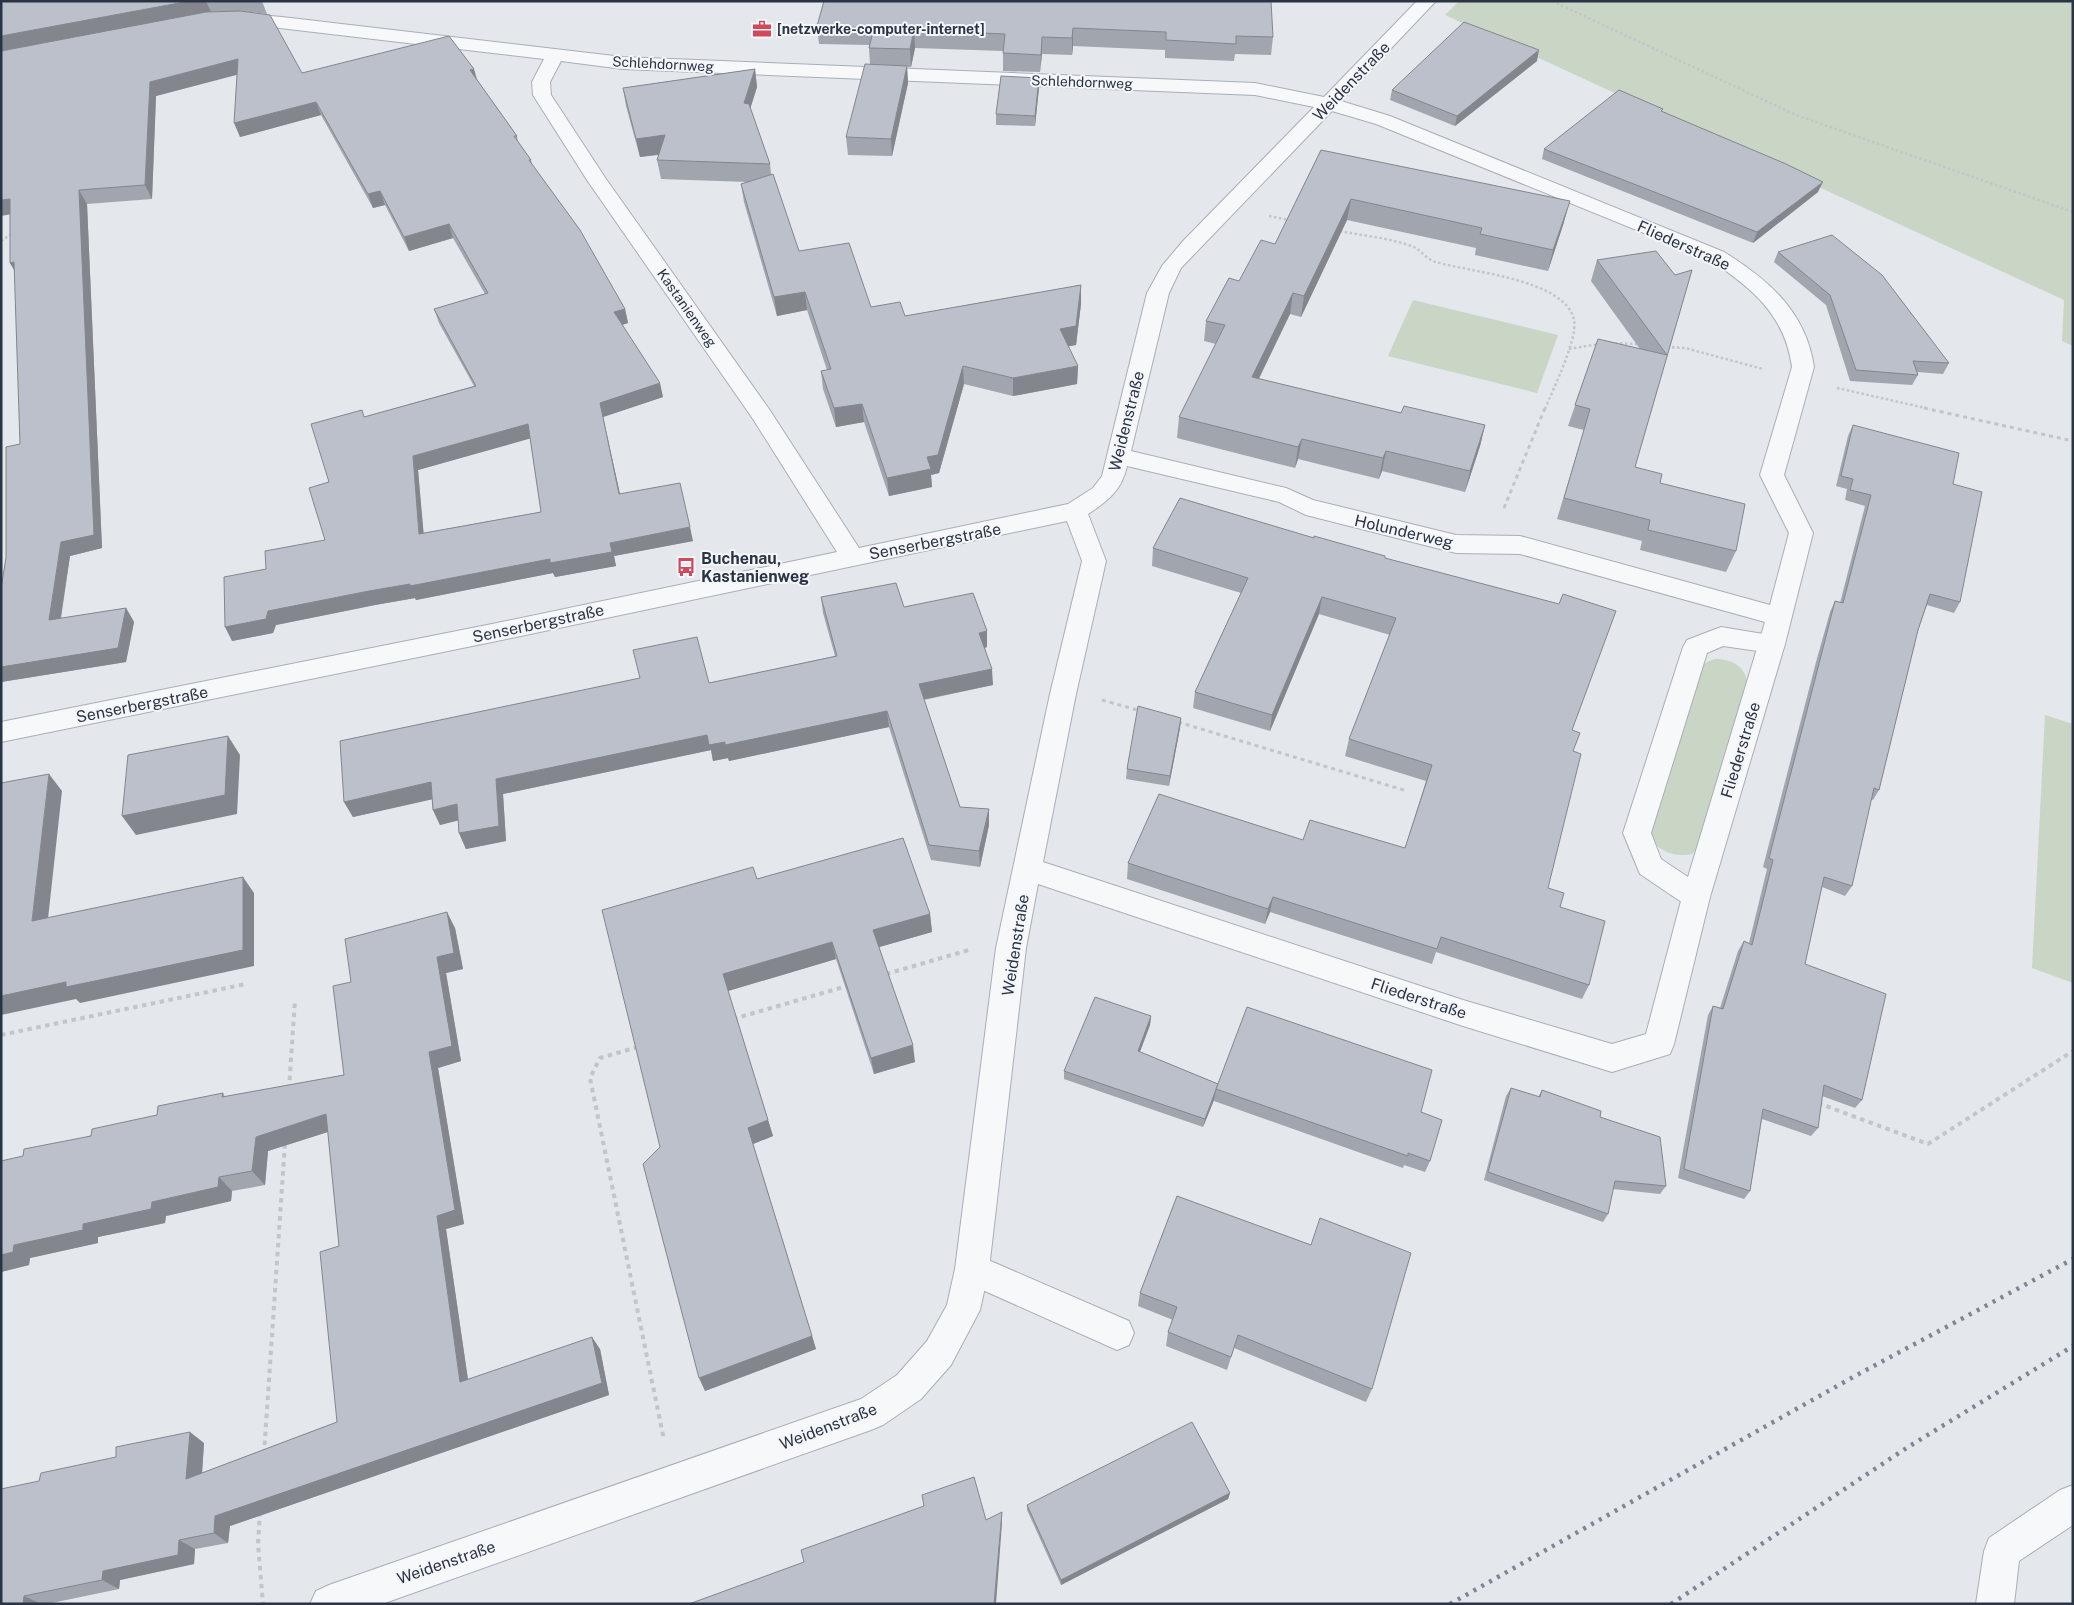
<svg xmlns="http://www.w3.org/2000/svg" width="2074" height="1605" viewBox="0 0 2074 1605" font-family="'Public Sans',sans-serif">
<style>
.green{fill:#c9d6c5}
.lines{fill:none;stroke-linecap:round;stroke-linejoin:round}
.lane-casing{stroke:#a9aeb7;stroke-width:2}
.street-casing{stroke:#a9aeb7;stroke-width:2}
.path-far2{stroke:#c2c5cb;stroke-width:2.5;stroke-dasharray:2.5 2.5;stroke-linecap:butt}
.path-far1{stroke:#c2c5cb;stroke-width:3;stroke-dasharray:4 4;stroke-linecap:butt}
.path{stroke:#c2c5cb;stroke-width:4;stroke-dasharray:4.5 4.5;stroke-linecap:butt}
.lane{fill:#f7f8fa;fill-rule:evenodd}
.street{fill:#f7f8fa;fill-rule:evenodd}
.rail{stroke:#7d8696;stroke-width:4.5;stroke-dasharray:3 6;stroke-linecap:butt}
.wall{fill:#a1a5ae;fill-rule:evenodd}
.shaded-wall{fill:#83868d}
.building{fill:#bbc0ca;stroke:#83868d;fill-rule:evenodd}
.labels{text-anchor:middle;stroke-width:4;stroke-linejoin:round;paint-order:stroke}
.far-poi-label{font-size:14px;font-weight:bold;fill:#2b3445;stroke:#f4f6f9;text-anchor:start}
.far-street-label{font-size:14px;fill:#2b3445;stroke:#f4f6f9}
.street-label{font-size:16px;fill:#2b3445;stroke:#f4f6f9}
.poi-label{font-size:16px;font-weight:bold;fill:#2b3445;stroke:#f4f6f9;text-anchor:start}
</style>
<rect width="100%" height="100%" fill="#e4e7ec"/>
<g class="green">
<polygon points="1459,1 2073,1 2073,346 2062,341 2064,300 1445,15"/>
<polygon points="1413,300 1558,335 1537,393 1388,356"/>
<path d="M1715,659C1730,659 1744,665 1747,681L1700,846L1692,854C1675,858 1650,850 1651,829L1701,667L1707,662Z"/>
<polygon points="2045,715 2073,724 2073,983 2032,968"/>
</g>
<g class="lines">
<g class="lane-casing">
<g id="lane">
<polygon points="1721,627 1781,637 1785,644 1781,651 1772,653 1723,646 1707,653 1651,833 1661,859 1706,889 1710,897 1706,905 1696,909 1686,905 1640,874 1623,833 1683,647 1687,640"/>
<polygon points="972,1253 1129,1321 1134,1333 1129,1345 1117,1350 960,1280 955,1269 960,1258"/>
</g>
</g>
<g class="street-casing">
<g id="street">
<path d="M1417,1H1436L1341,101L1390,116L1724,252C1769,280 1806,312 1814,367L1784,475L1813,533L1785,644L1710,897L1674,1044L1670,1054L1612,1072L1463,1026L1038,884L1026,948L989,1269L980,1310L951,1365L921,1399L883,1425L871,1430L382,1604H310L316,1591L329,1585L861,1399L897,1375L927,1341L947,1305L955,1269L996,948L1050,694L1082,561L1067,521L492,642L1,742V722L492,624L837,552L753,419L587,180L533,95L532,82L544,59L236,23L230,22L227,18L230,14L236,13L282,17L623,57L1255,83L1324,97ZM561,61L623,69L1255,95L1314,107L1183,241L1162,266L1147,293L1102,476L1093,488L1068,504L859,548L769,409L606,179L551,95L550,82ZM1332,111L1376,124L1710,260C1752,288 1785,315 1792,367L1760,475L1789,533L1770,605L1520,536L1456,535L1313,500L1286,488L1131,451L1169,293L1181,268ZM1127,466L1279,502L1306,515L1456,553L1520,554L1765,622L1682,897L1646,1034L1612,1044L1463,1000L1043,862L1076,694L1106,561L1088,514C1108,501 1122,490 1127,466Z"/>
<polygon points="2073,1485 2073,1525 2019,1561 2014,1604 1976,1604 1984,1551 1989,1538 2060,1490"/>
</g>
</g>
<g class="path-far2">
<polyline points="1552,1 1796,115 2073,212"/>
<polyline points="1269,216 1289,220"/>
<path d="M1340,231C1364,236 1391,238 1414,247C1422,251 1427,260 1436,262C1468,272 1566,279 1574,320C1578,339 1553,389 1545,409"/>
<polyline points="1,241 13,233"/>
<polyline points="1610,343 1638,344"/>
<polyline points="1667,347 1685,348 1763,369"/>
<polyline points="1569,349 1599,344"/>
<polyline points="1837,388 1930,409"/>
</g>
<g class="path-far1">
<polyline points="1924,408 2073,441"/>
<polyline points="1504,508 1545,408"/>
<polyline points="1102,700 1141,711"/>
<polyline points="1178,722 1407,791"/>
</g>
<g class="path">
<polyline points="886,974 969,950"/>
<polyline points="733,1019 847,986"/>
<polyline points="1,1035 246,984"/>
<polyline points="638,1047 600,1058 590,1078 664,1440"/>
<polyline points="289,1089 295,1000"/>
<polyline points="1818,1103 1928,1144 2073,1051"/>
<polyline points="264,1454 285,1143"/>
<polyline points="260,1512 258,1544 263,1604"/>
</g>
<use href="#lane" class="lane"/>
<use href="#street" class="street"/>
<g class="rail">
<polyline points="1450,1604 1855,1376 2073,1259"/>
<polyline points="1671,1604 1908,1447 2073,1346"/>
</g>
</g>
<g class="wall">
<path d="M1,1H262L267,14L240,11L302,73L477,80L517,136L518,142L531,160L532,164L625,309L628,323L622,325L663,397L603,417L620,494L693,541L614,556L616,566L555,577L553,573L416,600L415,598L375,605L276,625L273,633L232,641L266,569L325,540L329,482L364,417L474,386L439,323L434,309L485,294L453,238L409,251L385,205L373,208L321,115L240,137L237,74L156,96L152,199L87,204L102,548L70,556L61,619L126,608L134,622L126,662L1,682V588L6,558L20,444L15,270L10,263V214ZM530,438L541,512L423,533L418,470Z"/>
<polygon points="824,1 1273,37 1271,55 1235,54 1234,61 1165,58 1165,50 1073,46 1072,55 1042,54 1040,72 1003,71 1003,51 915,48 911,67 907,67 908,83 892,156 848,155 846,137 870,64 869,48 869,45 819,44 817,26"/>
<polygon points="1537,61 1455,126 1390,100 1392,90"/>
<polygon points="755,69 757,87 750,109 770,164 771,174 799,251 871,307 905,316 1081,285 1081,304 1076,345 1068,346 1078,366 1077,384 1013,396 964,384 939,473 931,475 932,487 889,496 864,422 836,427 823,389 821,371 827,370 807,310 777,316 744,202 741,184 747,182 661,179 657,160 659,155 640,157 626,106 623,88"/>
<polygon points="1039,78 1039,88 1035,126 996,125 996,114"/>
<polygon points="1662,112 1818,192 1753,243 1542,159 1544,149"/>
<polygon points="1321,150 1564,222 1548,271 1475,255 1476,248 1347,220 1301,317 1290,314 1259,379 1401,413 1485,425 1480,446 1465,492 1382,471 1379,479 1298,459 1295,468 1177,438 1179,417 1216,344 1204,341 1206,321 1239,281 1275,244"/>
<polygon points="1778,252 1949,363 1943,374 1917,372 1918,375 1912,385 1850,381 1826,305 1774,262"/>
<polygon points="1597,260 1675,275 1692,270 1635,467 1660,483 1736,551 1726,572 1640,550 1642,541 1557,519 1584,430 1568,426 1598,339 1640,349 1591,281"/>
<polygon points="1853,425 1953,484 1960,602 1954,613 1927,605 1918,630 1879,790 1873,800 1871,799 1852,886 1845,896 1822,887 1805,964 1862,1100 1855,1108 1822,1096 1818,1128 1811,1136 1762,1119 1750,1191 1744,1199 1678,1178 1708,1015 1713,1006 1720,1008 1738,951 1744,941 1749,943 1767,869 1763,867 1816,662 1830,612 1835,601 1840,603 1865,506 1845,500 1847,489 1836,486 1848,436"/>
<polygon points="1314,538 1385,558 1572,730 1573,751 1548,888 1560,907 1589,985 1582,999 1436,952 1432,964 1270,912 1265,924 1127,879 1128,863 1303,840 1405,848 1426,781 1345,756 1349,739 1390,635 1319,614 1270,731 1193,708 1195,692 1241,593 1152,566 1153,548"/>
<polygon points="821,597 904,607 987,647 985,648 993,685 924,700 960,807 989,825 980,867 931,860 889,727 729,761 728,758 713,761 711,750 503,794 506,841 466,849 459,833 458,820 440,825 433,810 432,799 353,817 344,802 709,683 835,656 823,613"/>
<polygon points="1181,718 1180,728 1169,786 1126,779 1127,769"/>
<polygon points="757,879 930,914 932,932 879,947 915,1062 874,1074 836,959 728,991 773,1136 753,1144 816,1349 705,1391 660,1147"/>
<polygon points="455,928 463,969 446,973 461,1061 438,1068 464,1224 446,1229 468,1379 600,1349 609,1395 230,1526 228,1543 195,1549 194,1564 120,1580 119,1589 47,1604 1,1604 39,1481 204,1443 202,1473 337,1422 339,1246 328,1132 268,1151 265,1185 232,1191 231,1201 166,1216 165,1223 98,1237 98,1243 30,1258 29,1265 1,1272 1,1161 23,1156 157,1115 223,1093 225,1097 344,1075 351,982"/>
<polygon points="1151,1016 1150,1025 1140,1052 1218,1084 1421,1112 1430,1161 1425,1172 1404,1165 1403,1168 1214,1101 1214,1100 1203,1127 1064,1079 1064,1071"/>
<polygon points="1511,1088 1538,1097 1542,1090 1600,1117 1666,1186 1660,1194 1613,1189 1608,1214 1603,1222 1484,1180 1506,1096"/>
<polygon points="1177,1196 1372,1389 1366,1402 1234,1348 1227,1370 1166,1346 1168,1332 1173,1320 1138,1306 1140,1293"/>
<polygon points="1230,1493 1228,1499 1061,1585 1027,1510 1027,1505"/>
</g>
<g class="shaded-wall">
<polygon points="190,1 206,1 211,12 1,51 1,36"/>
<polygon points="1073,28 1073,46 1072,55 1072,38"/>
<polygon points="914,30 915,48 911,67 910,49"/>
<polygon points="1042,37 1042,54 1040,72 1041,55"/>
<polygon points="1539,50 1537,61 1455,126 1457,116"/>
<polygon points="238,59 244,73 156,96 152,199 145,185 150,82"/>
<polygon points="907,66 908,83 892,156 891,139"/>
<polygon points="474,69 478,83 470,70"/>
<polygon points="755,69 757,87 746,122 744,103"/>
<polygon points="1039,78 1039,88 1035,126 1035,116"/>
<polygon points="316,102 321,115 240,137 234,123"/>
<polygon points="665,135 669,153 640,157 636,139"/>
<polygon points="1823,182 1818,192 1753,243 1757,232"/>
<polygon points="79,190 87,204 102,548 70,556 58,634 49,620 61,542"/>
<polygon points="380,191 385,205 373,208 368,194"/>
<polygon points="10,199 17,213 1,216 1,200"/>
<polygon points="1351,199 1347,220 1301,317 1304,296"/>
<polygon points="1570,201 1564,222 1548,271 1553,250"/>
<polygon points="449,224 453,238 409,251 404,237"/>
<polygon points="14,262 18,277 10,263"/>
<polygon points="1081,285 1081,304 1076,345 1060,348 1060,329"/>
<polygon points="805,292 807,310 777,316 774,297"/>
<polygon points="1293,293 1290,314 1249,398 1252,377"/>
<polygon points="625,309 628,323 618,326 614,312"/>
<polygon points="963,366 964,384 939,473 931,475 932,487 889,496 887,478 927,457"/>
<polygon points="1078,366 1077,384 1013,396 1013,378"/>
<polygon points="660,383 663,397 603,417 623,508 619,494 600,403"/>
<polygon points="862,404 864,422 836,427 834,408"/>
<polygon points="528,424 532,438 418,470 425,548 419,534 413,456"/>
<polygon points="1485,425 1480,446 1465,492 1470,471"/>
<polygon points="1302,439 1298,459 1295,468 1298,447"/>
<polygon points="1386,451 1382,471 1379,479 1383,458"/>
<polygon points="690,527 693,541 614,556 616,566 555,577 553,573 416,600 415,598 375,605 276,625 273,633 232,641 225,627 268,611 610,543"/>
<polygon points="1322,597 1319,614 1270,731 1272,715"/>
<polygon points="126,608 134,622 126,662 1,682 1,667"/>
<polygon points="987,631 987,647 980,649 979,633"/>
<polygon points="992,669 993,685 920,700 919,684"/>
<polygon points="887,711 889,727 729,761 728,758 713,761 711,750 503,794 506,841 466,849 459,833 496,779 707,735 725,742"/>
<polygon points="1181,718 1180,728 1169,786 1170,776"/>
<polygon points="228,736 240,755 237,814 136,835 122,816"/>
<polygon points="49,774 62,791 46,937 32,921"/>
<polygon points="431,782 438,798 353,817 344,802"/>
<polygon points="457,804 464,819 440,825 433,810"/>
<polygon points="989,809 989,825 980,867 979,851"/>
<polygon points="243,877 254,893 254,966 80,1003 76,999 1,1015 1,996"/>
<polygon points="1273,897 1270,912 1265,924 1268,909"/>
<polygon points="447,912 455,928 463,969 446,973 461,1061 438,1068 464,1224 446,1229 470,1394 460,1382 437,1216 429,1052 437,957"/>
<polygon points="930,914 932,932 876,948 873,930"/>
<polygon points="832,942 836,959 728,991 723,974"/>
<polygon points="1151,1016 1150,1025 1137,1059 1138,1051"/>
<polygon points="913,1045 915,1062 874,1074 871,1058"/>
<polygon points="1216,1091 1214,1100 1203,1127 1205,1119"/>
<polygon points="326,1114 337,1129 268,1151 265,1185 252,1171 256,1137"/>
<polygon points="768,1120 773,1136 753,1144 748,1128"/>
<polygon points="219,1177 232,1191 231,1201 166,1216 165,1223 98,1237 98,1243 30,1258 29,1265 1,1272 1,1255 14,1245 152,1202"/>
<polygon points="812,1336 816,1349 705,1391 699,1378"/>
<polygon points="592,1337 600,1349 609,1395 230,1526 228,1543 214,1533 215,1516"/>
<polygon points="190,1432 204,1443 201,1489 186,1479"/>
<polygon points="1230,1493 1228,1499 1061,1585 1061,1580"/>
<polygon points="1002,1512 1002,1523 996,1604 994,1604"/>
<polygon points="179,1540 195,1549 194,1564 120,1580 119,1589 102,1580 103,1571"/>
<polygon points="24,1596 41,1604 23,1604"/>
</g>
<g class="building">
<polygon points="1,1 190,1 1,36"/>
<polygon points="824,1 1271,1 1273,37 1236,36 1236,44 1166,40 1166,32 1073,28 1072,38 1042,37 1041,55 1003,53 1005,34 914,30 910,49 869,48 874,28 817,26"/>
<path d="M240,11L270,15L302,73L449,36L474,69L470,70L517,136H514L531,160H529L580,230L625,309L614,312L660,383L600,403L619,494L680,483L690,527L610,543L612,552L550,563V559L410,586V584L369,591L268,611L266,619L225,627L224,577L266,569L265,551L325,540L309,488L329,482L311,424L362,410L364,417L476,386L434,309L488,293L449,224L404,237L380,191L368,194L316,102L234,123L238,59L150,82L145,185L79,190L94,535L61,542L49,620L126,608L118,648L1,667V588L6,558V447L20,444L14,262L10,263V199L1,200V51L206,12ZM528,424L541,512L419,534L413,456Z"/>
<polygon points="1464,22 1539,50 1457,116 1392,90"/>
<polygon points="865,64 907,66 891,139 846,137"/>
<polygon points="755,69 744,103 749,104 770,164 657,160 665,135 636,139 623,88"/>
<polygon points="1001,76 1039,78 1035,116 996,114"/>
<polygon points="1619,90 1663,109 1661,111 1786,164 1823,182 1757,232 1544,149"/>
<polygon points="1321,150 1570,201 1553,250 1480,234 1482,228 1351,199 1304,296 1293,293 1252,377 1401,413 1404,406 1485,425 1470,471 1386,451 1383,458 1302,439 1298,447 1179,417 1225,325 1206,321 1229,278 1239,281 1261,240 1275,244"/>
<polygon points="773,174 799,251 849,243 871,307 900,302 905,316 1081,285 1076,326 1060,329 1078,366 1013,378 963,366 938,455 927,457 931,469 887,478 862,404 834,408 821,371 831,369 805,292 774,297 741,184"/>
<polygon points="1832,235 1882,275 1949,363 1913,361 1918,375 1856,370 1830,295 1778,252"/>
<polygon points="1656,251 1675,275 1692,270 1635,467 1662,474 1660,483 1745,504 1736,551 1648,530 1650,520 1564,498 1590,409 1575,405 1598,339 1667,355 1597,260"/>
<polygon points="1853,425 1959,453 1953,484 1982,492 1960,602 1930,594 1918,630 1879,790 1874,788 1852,886 1824,877 1805,964 1886,994 1862,1100 1824,1085 1818,1128 1763,1109 1750,1191 1684,1169 1713,1006 1723,1009 1744,941 1752,945 1773,860 1769,858 1822,652 1835,601 1843,603 1871,495 1850,490 1853,479 1841,476"/>
<polygon points="1180,498 1314,538 1314,536 1385,556 1385,558 1559,604 1563,594 1616,611 1572,730 1580,733 1573,751 1581,754 1548,888 1564,893 1560,907 1605,921 1589,985 1441,937 1437,949 1273,897 1268,909 1128,863 1159,794 1303,840 1310,820 1405,848 1432,765 1349,739 1396,618 1322,597 1272,715 1195,692 1248,578 1153,548"/>
<polygon points="896,583 904,607 973,593 987,631 979,633 992,669 919,684 960,807 989,809 979,851 929,845 887,711 725,745 725,742 709,745 707,735 496,779 499,826 459,833 457,804 433,810 431,782 344,802 340,741 640,678 633,650 697,637 709,683 837,656 821,597"/>
<polygon points="1138,706 1181,718 1170,776 1127,769"/>
<polygon points="228,736 225,795 122,816 128,755"/>
<polygon points="49,774 32,921 243,877 243,950 66,987 66,982 1,996 1,783"/>
<polygon points="903,838 930,914 873,930 913,1045 871,1058 832,942 723,974 768,1120 748,1128 812,1336 699,1378 643,1164 660,1147 602,910 753,867 757,879"/>
<polygon points="447,912 454,953 437,957 452,1046 429,1052 455,1210 437,1216 460,1382 592,1337 602,1383 215,1516 214,1533 179,1540 178,1555 103,1571 102,1580 24,1596 23,1604 1,1604 1,1489 39,1481 41,1473 116,1457 116,1447 190,1432 186,1479 337,1422 320,1252 339,1246 326,1114 256,1137 252,1171 219,1177 218,1187 152,1202 151,1209 83,1224 83,1230 14,1245 13,1252 1,1255 1,1161 23,1156 24,1149 91,1136 92,1129 157,1115 158,1106 223,1093 222,1097 344,1075 333,986 351,982 345,939"/>
<polygon points="1095,997 1151,1016 1138,1051 1218,1084 1205,1119 1064,1071"/>
<polygon points="1247,1007 1432,1070 1421,1112 1442,1120 1430,1161 1408,1153 1408,1156 1216,1089"/>
<polygon points="1511,1088 1540,1097 1542,1090 1601,1111 1600,1117 1660,1137 1666,1186 1615,1181 1608,1214 1488,1172"/>
<polygon points="1177,1196 1311,1245 1320,1218 1411,1253 1372,1389 1238,1335 1231,1357 1168,1332 1177,1307 1140,1293"/>
<polygon points="1192,1422 1230,1493 1061,1580 1027,1505"/>
<polygon points="974,1477 986,1520 1002,1512 994,1604 689,1604 804,1562 801,1550 924,1506 922,1495"/>
</g>
<defs>
<g id="office-bare" transform="scale(1.5)"><path d="M-6-3h4V-5.5h4V-3h4V5H-6ZM-1-4.5V-3h2v-1.5ZM-6 0V1H6V0Z" fill="#d1495b" stroke="#f4f6f9" stroke-width="2.5" paint-order="stroke"/></g>
<g id="bus-bare" transform="scale(1.5)"><path d="M-5-6H5V4H4V6H2V4H-2V6H-4V4H-5ZM-3.5-4V0h7V-4ZM-3.5 1.2v1.5H-2V1.2ZM2 1.2v1.5H3.5V1.2Z" fill="#d1495b" stroke="#f4f6f9" stroke-width="2.5" paint-order="stroke"/></g>
</defs>
<g fill-rule="evenodd">
<use href="#office-bare" x="762" y="29"/>
<use href="#bus-bare" x="686" y="567"/>
</g>
<g class="labels">
<g class="far-poi-label">
<text x="777" y="34">[netzwerke-computer-internet]</text>
</g>
<g class="far-street-label">
<text transform="translate(663 64) rotate(3)" y="5">Schlehdornweg</text>
<text transform="translate(1082 82) rotate(2)" y="5">Schlehdornweg</text>
<text transform="translate(687 308) rotate(55)" y="5">Kastanienweg</text>
</g>
<g class="street-label">
<text transform="translate(1351 81) rotate(-46)" y="6">Weidenstraße</text>
<text transform="translate(1684 245) rotate(24)" y="6">Fliederstraße</text>
<text transform="translate(1126 421) rotate(-76)" y="6">Weidenstraße</text>
<text transform="translate(1404 531) rotate(13)" y="6">Holunderweg</text>
<text transform="translate(935 541) rotate(-11)" y="6">Senserbergstraße</text>
<text transform="translate(538 623) rotate(-12)" y="6">Senserbergstraße</text>
<text transform="translate(142 704) rotate(-11)" y="6">Senserbergstraße</text>
<text transform="translate(1740 750) rotate(-73)" y="6">Fliederstraße</text>
<text transform="translate(1015 945) rotate(-81)" y="6">Weidenstraße</text>
<text transform="translate(1419 998) rotate(18)" y="6">Fliederstraße</text>
<text transform="translate(828 1426) rotate(-21)" y="6">Weidenstraße</text>
<text transform="translate(446 1562) rotate(-19)" y="6">Weidenstraße</text>
</g>
<g class="poi-label">
<text x="701" y="564">Buchenau,<tspan x="701" dy="18">Kastanienweg</tspan></text>
</g>
</g>
<rect width="2074" height="1605" fill="none" stroke="#2b3445" stroke-width="5"/>
</svg>
